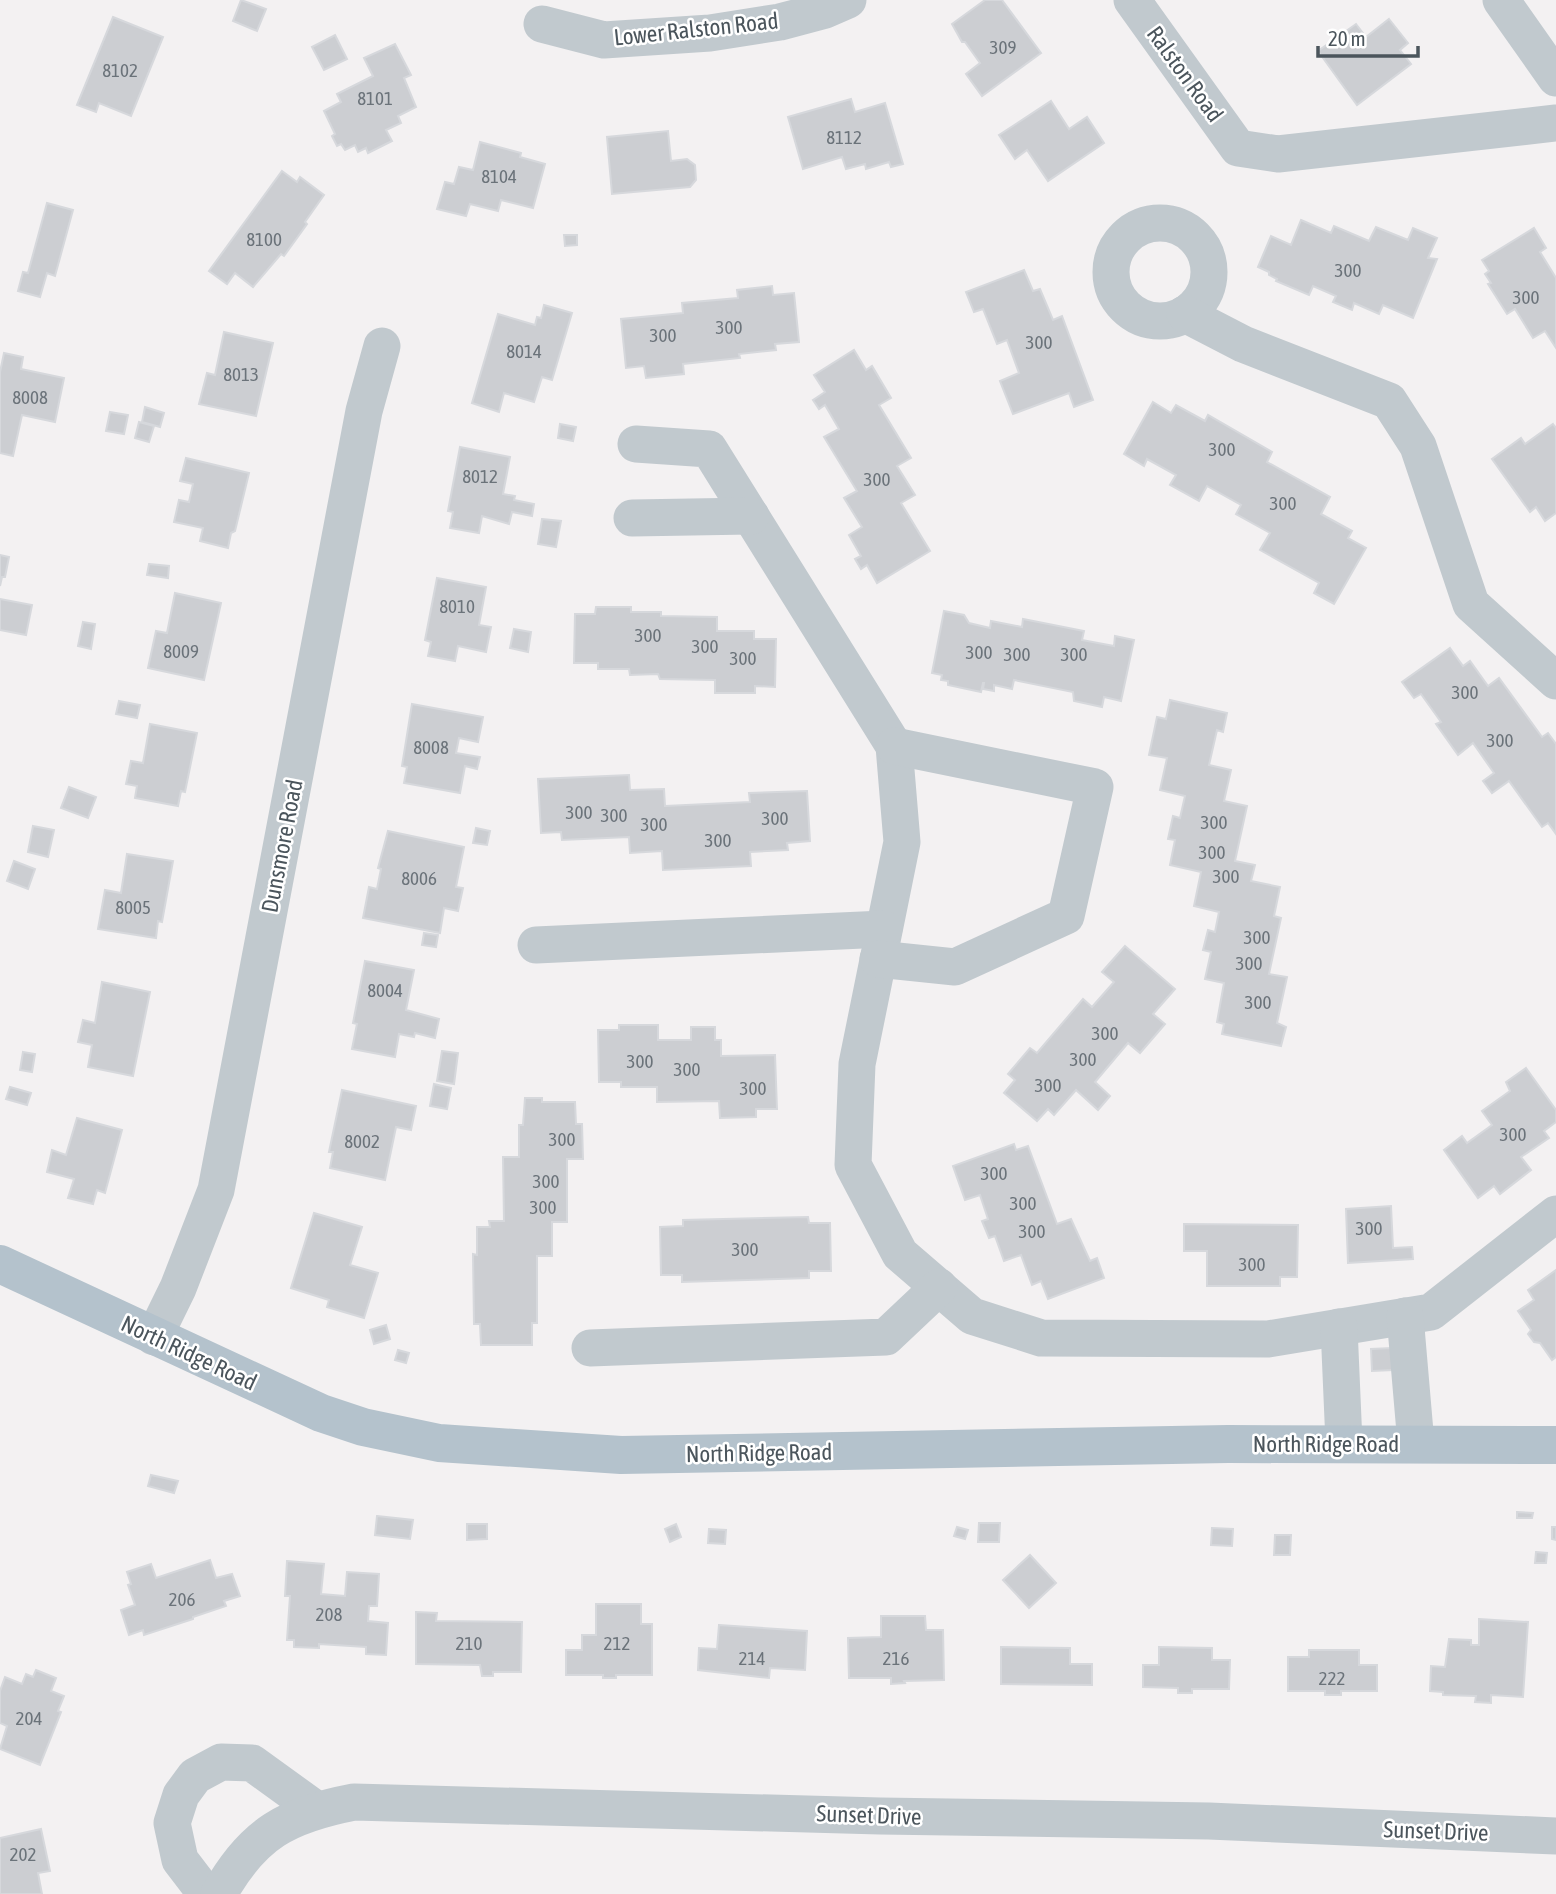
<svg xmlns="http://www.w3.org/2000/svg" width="1556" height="1894" viewBox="0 0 1556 1894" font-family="'Asap Condensed',sans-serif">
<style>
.building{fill:#ccced2;stroke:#d6d8dc;stroke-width:2}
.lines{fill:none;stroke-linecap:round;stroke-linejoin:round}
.minor{stroke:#c1c9ce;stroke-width:37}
.major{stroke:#b4c2cc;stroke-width:38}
.labels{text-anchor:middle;stroke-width:5;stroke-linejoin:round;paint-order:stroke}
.number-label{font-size:19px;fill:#6b737a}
.street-label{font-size:23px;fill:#4b555c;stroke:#fff}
</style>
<rect width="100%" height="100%" fill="#f3f1f2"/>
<g class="building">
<polygon points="241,0 266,9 257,31 233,21"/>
<polygon points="985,0 1002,0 1041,53 982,96 966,74 980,63 965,42 962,42 952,24"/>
<polygon points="113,17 163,37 131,116 99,103 96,112 77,105"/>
<polygon points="1389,19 1408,43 1400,50 1411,64 1357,105 1318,51 1356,24 1366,37"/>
<polygon points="335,35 347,59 324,70 312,47"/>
<polygon points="395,44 411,75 404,78 416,107 398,116 401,123 386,130 392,141 368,153 366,148 358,152 355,145 345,150 341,144 337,146 332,136 335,134 324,111 341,102 337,94 373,76 364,58"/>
<polygon points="851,99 855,112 885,103 903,164 891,167 889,162 866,169 865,164 846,169 842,157 803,169 788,117"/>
<polygon points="1051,101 1069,129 1087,117 1104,143 1048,181 1027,150 1015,159 999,135"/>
<polygon points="668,131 671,161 687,159 695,165 696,180 690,187 612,194 607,137"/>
<polygon points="480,142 521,153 520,157 545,164 533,208 501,200 498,211 470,204 466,216 437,209 445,182 454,184 459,167 473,170"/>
<polygon points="282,171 297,182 300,177 324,195 305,222 307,224 284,256 281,254 253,287 235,273 227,284 209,271"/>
<polygon points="47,203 73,210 55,276 47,273 40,297 18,291 23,272 28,273"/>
<polygon points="1301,220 1331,233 1334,226 1369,241 1376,227 1408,240 1413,228 1437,238 1428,258 1437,259 1413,318 1383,305 1379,314 1354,303 1352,310 1333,302 1336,296 1313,286 1309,295 1276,281 1277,279 1269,275 1269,272 1258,267 1271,236 1291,245"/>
<polygon points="1534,228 1546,248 1540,252 1556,278 1556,348 1545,331 1533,338 1515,309 1507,314 1488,284 1491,283 1485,274 1489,271 1482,260"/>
<polygon points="564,235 577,235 577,245 565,246"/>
<polygon points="1024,270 1033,291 1040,289 1053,320 1062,316 1093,400 1074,407 1069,393 1013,414 1000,381 1019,373 1007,340 997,344 983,309 974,312 966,292"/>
<polygon points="772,286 773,295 794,293 799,342 775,344 776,350 739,354 740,358 683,364 684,374 646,378 644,366 626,368 621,319 683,313 682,303 738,298 737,290"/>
<polygon points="544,305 572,313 552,380 542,377 534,402 504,393 499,412 472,403 498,314 535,325 537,317 541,318"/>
<polygon points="224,332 273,343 256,416 199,404 207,373 215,375"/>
<polygon points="854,350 866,370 872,366 891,398 879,405 911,458 897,466 915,495 901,503 930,551 877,583 867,565 861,569 855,559 861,556 849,535 862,527 844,498 857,491 824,437 839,429 825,405 819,409 813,400 825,392 814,375"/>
<polygon points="4,353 23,357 21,369 64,378 55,422 22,415 13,456 0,453 0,372"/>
<polygon points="1153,402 1171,413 1176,405 1205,421 1208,415 1272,452 1267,462 1330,497 1321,514 1352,531 1348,538 1366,548 1334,604 1314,593 1319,583 1260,550 1270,533 1236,514 1241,505 1207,486 1199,501 1170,485 1176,475 1147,459 1144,466 1124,454"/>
<polygon points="145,407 164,413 160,427 142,422"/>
<polygon points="110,412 128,415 124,434 106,431"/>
<polygon points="139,422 154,426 149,442 135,438"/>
<polygon points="560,424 576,427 573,441 558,438"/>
<polygon points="1553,424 1556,428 1556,513 1545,521 1536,507 1530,512 1492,459 1521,438 1525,444"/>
<polygon points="460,447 510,457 503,494 515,496 514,500 534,504 532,516 512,512 509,524 482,516 479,533 450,528 453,512 448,511"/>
<polygon points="186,458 249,473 235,531 231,533 228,548 200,541 203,528 174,522 179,500 189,502 193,484 180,481"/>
<polygon points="542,519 561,521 556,547 538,544"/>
<polygon points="0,555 9,557 5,577 2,577 0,586"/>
<polygon points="149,564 169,566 168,578 147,575"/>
<polygon points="437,578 486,587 479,625 491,627 486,652 458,646 455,661 428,656 431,642 425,640"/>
<polygon points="175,593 221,603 204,680 148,668 156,631 167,633"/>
<polygon points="0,599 32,605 26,635 0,630"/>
<polygon points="596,607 631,607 631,612 661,612 661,616 717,617 717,631 754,631 754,639 776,639 775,687 755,686 755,693 715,693 715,680 660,679 658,674 630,675 629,669 598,669 598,663 574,663 575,614 595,614"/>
<polygon points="944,611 964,615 969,623 990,628 991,621 1022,627 1023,619 1084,631 1082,640 1114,646 1115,636 1134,640 1121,701 1104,697 1102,707 1074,701 1073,692 1014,680 1012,689 994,685 994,691 983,689 984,683 983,683 981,692 948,685 948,681 941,680 942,675 932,673"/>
<polygon points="83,622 95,624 91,649 78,646"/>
<polygon points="514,629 531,632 528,652 510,648"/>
<polygon points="1450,648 1463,666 1470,661 1488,686 1499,678 1542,737 1548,733 1556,744 1556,834 1548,823 1542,827 1509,781 1492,793 1483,781 1494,773 1473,743 1458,755 1436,724 1441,722 1421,694 1414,698 1402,682"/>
<polygon points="1170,700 1227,713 1223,732 1217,730 1209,765 1231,770 1224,801 1247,806 1235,861 1255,865 1251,881 1280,887 1274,916 1281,918 1269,974 1287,977 1277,1023 1286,1027 1281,1046 1222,1034 1224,1024 1217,1022 1224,983 1205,979 1211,952 1203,950 1208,930 1215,932 1219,912 1194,906 1201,872 1170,865 1175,840 1168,839 1173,816 1180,818 1185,796 1160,790 1167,758 1149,755 1157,717 1166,719"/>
<polygon points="119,701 140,705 137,718 116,714"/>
<polygon points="412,704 483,717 478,742 459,738 456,753 480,757 477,769 465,766 460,793 404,783 407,767 402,766"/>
<polygon points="150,724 197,733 185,792 181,791 178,806 135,798 137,786 126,784 131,761 143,763"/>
<polygon points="629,775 630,790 664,789 665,806 750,802 749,793 807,791 810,841 787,843 788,850 750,852 751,866 663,870 662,851 630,853 629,837 562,840 561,832 541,833 538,779"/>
<polygon points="69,787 96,797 88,818 61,808"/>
<polygon points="33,826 54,830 48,857 28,852"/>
<polygon points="476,828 490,831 487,845 473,843"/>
<polygon points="388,831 464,847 456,887 463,888 458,911 444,908 440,933 363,918 369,887 377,889 381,869 378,868"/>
<polygon points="127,854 173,861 162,922 158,921 156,938 98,929 105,890 121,893"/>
<polygon points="14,861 35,869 28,889 7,881"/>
<polygon points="424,933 438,935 436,947 422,945"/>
<polygon points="1125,946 1175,989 1153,1014 1165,1024 1140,1053 1128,1043 1095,1082 1110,1096 1098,1110 1076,1090 1054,1115 1048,1109 1037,1121 1004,1093 1015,1080 1008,1074 1030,1048 1037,1053 1083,999 1092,1007 1114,982 1102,972"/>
<polygon points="365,961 414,970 406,1010 439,1019 435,1038 415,1033 414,1037 399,1034 395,1057 352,1049 357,1024 353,1023"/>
<polygon points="102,982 150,992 133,1076 88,1067 92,1045 78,1042 83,1020 95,1023"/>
<polygon points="619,1025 658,1025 658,1040 691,1040 691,1027 715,1027 715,1040 721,1040 721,1056 775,1055 777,1109 756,1109 756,1117 720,1118 719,1101 657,1102 657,1087 621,1087 621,1082 599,1082 598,1030 619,1030"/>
<polygon points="442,1051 458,1053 454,1084 437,1081"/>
<polygon points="23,1052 35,1054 32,1072 20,1070"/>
<polygon points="1526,1068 1556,1110 1556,1122 1544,1131 1549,1138 1521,1157 1531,1170 1500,1194 1494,1186 1478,1198 1444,1150 1462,1136 1467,1143 1492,1125 1482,1111 1510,1091 1506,1082"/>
<polygon points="434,1084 451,1088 447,1109 430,1106"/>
<polygon points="10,1087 31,1093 27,1105 6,1099"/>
<polygon points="342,1090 416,1106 411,1130 396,1127 385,1180 330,1168 333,1152 329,1152"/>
<polygon points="525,1098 542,1098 542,1102 575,1102 576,1124 582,1124 583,1159 567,1159 567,1222 552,1222 552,1256 537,1256 537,1323 532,1323 532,1345 481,1345 480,1324 474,1324 473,1254 477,1255 477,1227 490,1227 489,1221 504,1221 503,1157 519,1157 519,1125 523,1125"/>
<polygon points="77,1118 122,1130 105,1193 97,1190 93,1204 68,1198 74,1179 47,1172 52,1150 66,1155"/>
<polygon points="1014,1144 1016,1150 1028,1146 1057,1224 1071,1219 1090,1261 1097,1258 1104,1278 1048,1299 1041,1281 1032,1285 1021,1255 1004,1261 995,1236 989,1238 982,1221 988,1219 980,1195 965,1200 953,1166"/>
<polygon points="1391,1206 1393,1248 1412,1247 1413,1259 1348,1263 1346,1209"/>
<polygon points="314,1213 362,1227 350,1265 378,1273 364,1318 327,1307 329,1300 291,1288"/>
<polygon points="808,1217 809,1223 830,1223 831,1271 809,1271 809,1278 682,1282 682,1275 661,1275 660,1227 683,1226 683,1220"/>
<polygon points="1184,1224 1298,1225 1297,1277 1280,1277 1280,1286 1207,1286 1207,1251 1184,1251"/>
<polygon points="1556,1270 1556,1357 1552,1360 1540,1343 1534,1342 1528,1334 1531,1330 1518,1311 1534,1300 1528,1290"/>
<polygon points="386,1325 390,1339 374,1344 370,1330"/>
<polygon points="1392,1348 1393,1370 1372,1371 1371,1349"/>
<polygon points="398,1350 409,1353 406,1363 395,1360"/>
<polygon points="151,1475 178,1481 174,1493 148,1486"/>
<polygon points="1517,1512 1533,1513 1532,1518 1517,1518"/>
<polygon points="377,1516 413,1520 410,1539 375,1535"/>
<polygon points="979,1523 1000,1523 999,1542 978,1542"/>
<polygon points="467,1524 487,1524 487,1539 467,1540"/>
<polygon points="676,1524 681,1537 670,1542 665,1529"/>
<polygon points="957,1527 968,1530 965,1539 954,1536"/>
<polygon points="1552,1527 1556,1527 1556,1540 1552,1539"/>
<polygon points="1212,1528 1233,1529 1232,1546 1211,1545"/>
<polygon points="709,1529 726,1530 725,1544 708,1543"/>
<polygon points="1275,1535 1291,1535 1290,1555 1274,1555"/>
<polygon points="1536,1552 1547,1553 1546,1563 1535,1563"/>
<polygon points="1030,1555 1056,1583 1029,1608 1003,1580"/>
<polygon points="210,1560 216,1578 232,1574 240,1596 224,1601 226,1606 193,1617 193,1619 144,1635 143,1630 129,1635 121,1610 135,1605 128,1585 131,1584 127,1572 151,1564 156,1578"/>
<polygon points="287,1561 324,1564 321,1594 345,1596 347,1572 379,1574 377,1606 369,1606 368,1621 388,1623 386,1655 366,1654 366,1647 319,1644 319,1648 294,1647 294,1640 287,1640 290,1596 285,1596"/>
<polygon points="596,1604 641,1604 641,1624 652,1624 652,1675 616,1675 616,1678 603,1678 603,1675 566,1675 566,1650 582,1650 582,1635 596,1635"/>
<polygon points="416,1612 437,1613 436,1621 522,1622 521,1672 493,1672 493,1676 482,1676 480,1665 416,1664"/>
<polygon points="881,1616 925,1616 926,1630 943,1630 944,1680 904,1681 905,1683 891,1684 891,1678 849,1678 848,1638 881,1637"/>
<polygon points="1479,1619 1528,1622 1523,1697 1491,1695 1491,1703 1475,1702 1476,1696 1443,1695 1443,1692 1430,1691 1431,1666 1445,1667 1449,1639 1471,1640 1471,1645 1479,1645"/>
<polygon points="719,1625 807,1631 805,1670 770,1668 769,1678 698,1670 699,1648 717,1649"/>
<polygon points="1001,1647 1070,1648 1070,1664 1092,1664 1092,1685 1001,1684"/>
<polygon points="1159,1647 1212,1648 1212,1660 1230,1660 1229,1689 1192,1689 1192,1693 1178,1693 1178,1688 1143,1687 1143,1665 1159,1665"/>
<polygon points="1309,1650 1359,1650 1359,1665 1377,1665 1377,1691 1341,1691 1341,1695 1325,1695 1325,1691 1288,1691 1288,1657 1309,1657"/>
<polygon points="36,1670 56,1678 51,1691 64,1696 58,1711 61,1712 40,1765 0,1749 7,1726 0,1723 0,1691 5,1677 22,1684 26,1674 33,1677"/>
<polygon points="41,1829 50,1871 38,1873 42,1894 0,1894 0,1838"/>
</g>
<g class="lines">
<g class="minor">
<polyline points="1132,0 1238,148 1278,154 1556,123"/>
<polyline points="1501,0 1556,78"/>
<polyline points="542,24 604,40 710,33 780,22 825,10 848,0"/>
<circle cx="1160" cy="272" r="49"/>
<polyline points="1185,314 1243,344 1389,401 1418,446 1471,604 1556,681"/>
<polyline points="636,444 709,449 894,746 902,842 857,1064 853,1165 900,1254 972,1316 1041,1338 1268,1339 1431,1312 1556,1214"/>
<polyline points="632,518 751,516"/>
<polyline points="536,945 884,929"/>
<polyline points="878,959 955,967 1066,916 1095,787 894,746"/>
<polyline points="1405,1316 1416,1444"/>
<polyline points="1339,1327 1344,1443"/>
<polyline points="154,1337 178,1288 216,1190 364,411 382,346"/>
<polyline points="590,1348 886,1337 939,1287"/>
<polyline points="206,1894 180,1860 172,1823 181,1795 195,1776 221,1762 252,1763 317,1810"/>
<path d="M219,1894C253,1833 287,1815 354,1802L880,1816L1209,1821L1556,1836"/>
</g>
<polyline class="major" points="0,1264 321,1413 363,1427 439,1443 621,1455 1228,1444 1556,1445"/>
</g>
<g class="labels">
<g class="number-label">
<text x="1003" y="54">309</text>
<text x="120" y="77">8102</text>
<text x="375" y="105">8101</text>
<text x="844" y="144">8112</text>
<text x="499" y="183">8104</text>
<text x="264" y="246">8100</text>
<text x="1348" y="277">300</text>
<text x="1526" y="304">300</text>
<text x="729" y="334">300</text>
<text x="663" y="342">300</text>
<text x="1039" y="349">300</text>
<text x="524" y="358">8014</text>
<text x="241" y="381">8013</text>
<text x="30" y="404">8008</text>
<text x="1222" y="456">300</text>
<text x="480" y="483">8012</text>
<text x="877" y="486">300</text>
<text x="1283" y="510">300</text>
<text x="457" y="613">8010</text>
<text x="648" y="642">300</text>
<text x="705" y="653">300</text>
<text x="181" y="658">8009</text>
<text x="979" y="659">300</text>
<text x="1017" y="661">300</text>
<text x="1074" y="661">300</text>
<text x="743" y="665">300</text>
<text x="1465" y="699">300</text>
<text x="1500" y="747">300</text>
<text x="431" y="754">8008</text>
<text x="579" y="819">300</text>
<text x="614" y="822">300</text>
<text x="775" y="825">300</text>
<text x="1214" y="829">300</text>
<text x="654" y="831">300</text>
<text x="718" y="847">300</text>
<text x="1212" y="859">300</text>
<text x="1226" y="883">300</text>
<text x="419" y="885">8006</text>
<text x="133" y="914">8005</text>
<text x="1257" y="944">300</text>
<text x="1249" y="970">300</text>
<text x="385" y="997">8004</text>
<text x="1258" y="1009">300</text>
<text x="1105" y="1040">300</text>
<text x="1083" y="1066">300</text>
<text x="640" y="1068">300</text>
<text x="687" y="1076">300</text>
<text x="1048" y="1092">300</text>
<text x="753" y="1095">300</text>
<text x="1513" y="1141">300</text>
<text x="562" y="1146">300</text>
<text x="362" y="1148">8002</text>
<text x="994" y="1180">300</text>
<text x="546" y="1188">300</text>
<text x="1023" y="1210">300</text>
<text x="543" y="1214">300</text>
<text x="1369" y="1235">300</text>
<text x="1032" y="1238">300</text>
<text x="745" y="1256">300</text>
<text x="1252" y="1271">300</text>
<text x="182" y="1606">206</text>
<text x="329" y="1621">208</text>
<text x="469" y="1650">210</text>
<text x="617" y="1650">212</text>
<text x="752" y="1665">214</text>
<text x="896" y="1665">216</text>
<text x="1332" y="1685">222</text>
<text x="29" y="1725">204</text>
<text x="23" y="1861">202</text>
</g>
<g class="street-label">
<text transform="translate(696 29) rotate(-6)" y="8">Lower Ralston Road</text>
<text transform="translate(1185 74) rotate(54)" y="8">Ralston Road</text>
<text transform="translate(282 846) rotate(-79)" y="8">Dunsmore Road</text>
<text transform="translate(189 1353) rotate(25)" y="8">North Ridge Road</text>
<text x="1326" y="1452">North Ridge Road</text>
<text transform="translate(759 1453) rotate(-1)" y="8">North Ridge Road</text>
<text transform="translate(869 1815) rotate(2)" y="8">Sunset Drive</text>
<text transform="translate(1436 1831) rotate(2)" y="8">Sunset Drive</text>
</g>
</g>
<path d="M1318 46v10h100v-10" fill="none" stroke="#4b555c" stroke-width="3.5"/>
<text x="1328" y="46" font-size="21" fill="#4b555c" stroke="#ffffff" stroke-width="5" paint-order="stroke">20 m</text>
</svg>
